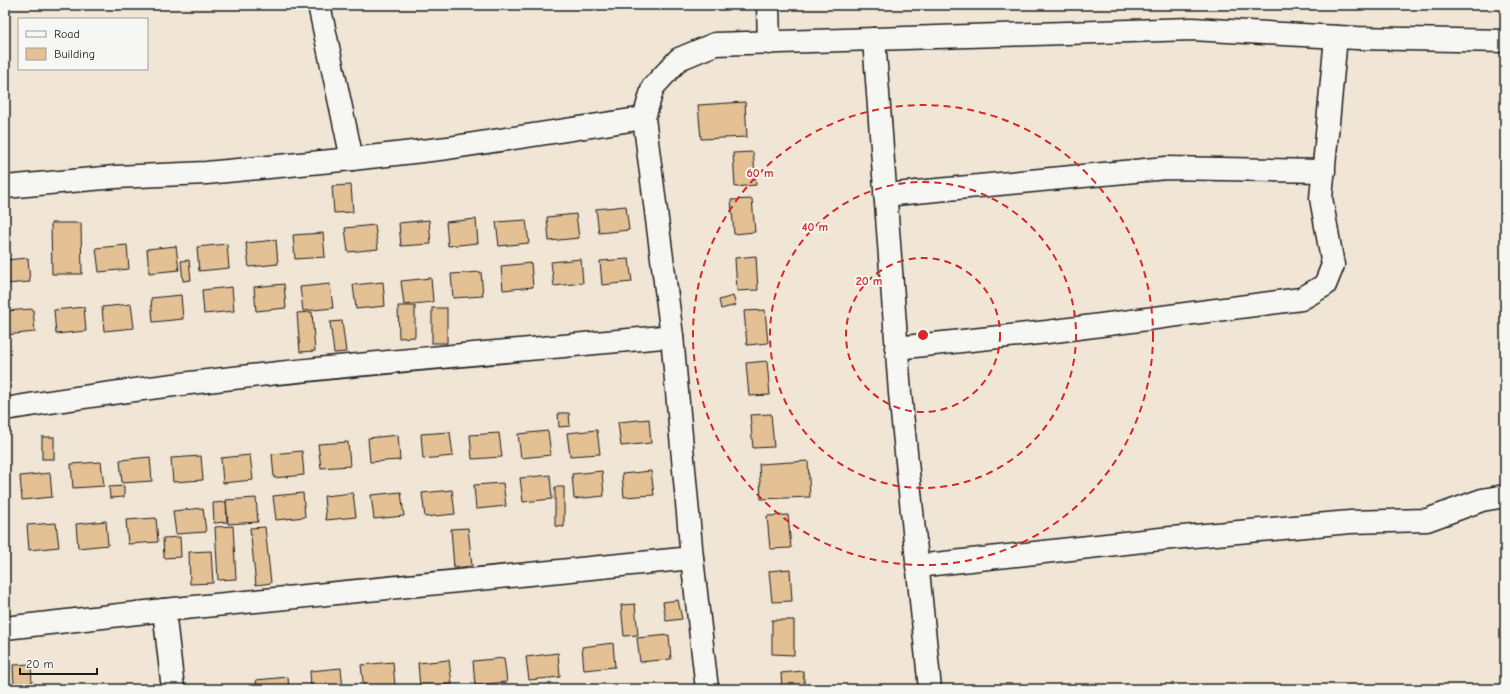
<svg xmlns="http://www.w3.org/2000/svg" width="1510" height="694" viewBox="0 0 1510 694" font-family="'Comic Neue',sans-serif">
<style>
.building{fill:#e4c095;stroke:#1c1c1c}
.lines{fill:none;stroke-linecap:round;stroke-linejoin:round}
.minor-casing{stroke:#1c1c1c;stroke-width:25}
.minor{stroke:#f6f6f2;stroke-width:22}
.ring{fill:none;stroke:#d62828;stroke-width:2;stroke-dasharray:7 5}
.centre{fill:#d62828;stroke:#f6f6f2;stroke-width:2}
.ring-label{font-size:12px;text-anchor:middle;font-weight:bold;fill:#d62828;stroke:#f6f6f2;stroke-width:4;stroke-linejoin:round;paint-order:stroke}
</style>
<rect width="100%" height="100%" fill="#f1e6d6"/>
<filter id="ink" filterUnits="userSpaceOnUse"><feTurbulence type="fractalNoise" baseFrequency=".025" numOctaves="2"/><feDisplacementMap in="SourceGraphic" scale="8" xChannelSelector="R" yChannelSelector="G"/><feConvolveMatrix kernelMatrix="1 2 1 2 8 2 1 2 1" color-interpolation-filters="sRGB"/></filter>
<g filter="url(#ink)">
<g class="building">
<polygon points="745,102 747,137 701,139 698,105"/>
<polygon points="753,152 756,185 735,187 733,153"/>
<polygon points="351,185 353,212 334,213 332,186"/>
<polygon points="752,199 755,232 734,234 731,200"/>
<polygon points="626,206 629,230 599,233 596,209"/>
<polygon points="576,214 579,238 549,241 547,217"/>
<polygon points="476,219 478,243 448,246 446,222"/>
<polygon points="429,220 431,244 401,246 399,223"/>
<polygon points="526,220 529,243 499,246 496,222"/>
<polygon points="51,223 81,223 82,274 52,274"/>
<polygon points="375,225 378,249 348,252 345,228"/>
<polygon points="323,233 325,257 295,259 293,235"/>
<polygon points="276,240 278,264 249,267 246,243"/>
<polygon points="227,244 229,268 199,271 197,247"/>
<polygon points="127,245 129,269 99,272 96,248"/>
<polygon points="176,246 179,270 149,273 147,249"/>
<polygon points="756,256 758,290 737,291 735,258"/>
<polygon points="28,258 30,282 5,284 5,260"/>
<polygon points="581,259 583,283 554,286 551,262"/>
<polygon points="629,259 632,282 602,285 600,261"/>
<polygon points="189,260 191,280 183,281 181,261"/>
<polygon points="531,263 533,287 503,290 501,266"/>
<polygon points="481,272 483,296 453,298 451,274"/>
<polygon points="431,278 433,302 404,305 401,281"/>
<polygon points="383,282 385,306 356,309 353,285"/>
<polygon points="284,284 286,308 256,311 254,287"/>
<polygon points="330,284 333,308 303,311 300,287"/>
<polygon points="232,287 234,311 204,314 202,290"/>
<polygon points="181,295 183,319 153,322 151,298"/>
<polygon points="733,296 736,305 721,309 719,300"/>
<polygon points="131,304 134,328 104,331 102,307"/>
<polygon points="398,306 415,306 415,337 399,338"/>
<polygon points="84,307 86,331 56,334 54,310"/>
<rect x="432" y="308" width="15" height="35"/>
<polygon points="33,309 35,332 5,335 5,311"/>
<polygon points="765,310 768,343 747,345 744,311"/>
<polygon points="312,312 315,351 300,352 297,313"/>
<polygon points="342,321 346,352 334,353 330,322"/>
<polygon points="767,361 770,395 749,396 746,363"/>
<polygon points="558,413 569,413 570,426 559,427"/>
<polygon points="771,414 774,447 753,448 750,415"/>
<polygon points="649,419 651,443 621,446 618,422"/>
<polygon points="597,430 600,454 570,456 567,433"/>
<polygon points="548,431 551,455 521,458 518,434"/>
<polygon points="450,432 453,456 423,459 421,434"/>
<polygon points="499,433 502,457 472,459 470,435"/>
<polygon points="398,435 400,460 370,462 368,438"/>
<rect x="42" y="437" width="12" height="22"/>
<polygon points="348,442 350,466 321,468 318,444"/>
<polygon points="302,451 304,475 274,478 272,454"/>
<polygon points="250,455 253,480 223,483 221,458"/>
<polygon points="201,456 203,480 173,482 171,458"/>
<polygon points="150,457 152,481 122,483 120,460"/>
<polygon points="808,461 810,497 761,499 759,464"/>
<polygon points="101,462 104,486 73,488 71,464"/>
<polygon points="602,471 604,496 574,499 572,474"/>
<polygon points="651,471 654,495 624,497 622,474"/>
<polygon points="50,473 52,497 22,500 20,476"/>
<polygon points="550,475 552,499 523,502 520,478"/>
<polygon points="503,483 506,506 476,509 474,485"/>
<polygon points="124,486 124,497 110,498 109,487"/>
<polygon points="555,487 564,487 564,527 555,526"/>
<polygon points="452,490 455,514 425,517 422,493"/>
<polygon points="401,492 404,516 374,519 371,495"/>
<polygon points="303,493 305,517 276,520 273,496"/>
<polygon points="353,493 356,517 326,520 324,496"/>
<polygon points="256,498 258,522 228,524 226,500"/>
<polygon points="226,502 227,522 214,523 213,503"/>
<polygon points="203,508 206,532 176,534 173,511"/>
<polygon points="788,515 791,548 770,549 767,516"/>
<polygon points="156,518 158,542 128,544 126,520"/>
<polygon points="106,521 108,545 78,548 76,524"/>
<polygon points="56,523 59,547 29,550 27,525"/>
<polygon points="5,525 7,525 10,549 5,550"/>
<polygon points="233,526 236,579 218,580 215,527"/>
<polygon points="265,527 271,583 256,585 250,528"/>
<polygon points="468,528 472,566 454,568 451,529"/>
<polygon points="180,537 181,557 164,558 163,538"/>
<polygon points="211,551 213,583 190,584 189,552"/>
<polygon points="790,569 792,601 772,602 769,571"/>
<polygon points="678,600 682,619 666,621 663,602"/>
<polygon points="635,604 638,635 624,636 621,605"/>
<polygon points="772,620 794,620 794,655 772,654"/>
<polygon points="669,635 671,659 640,662 637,638"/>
<polygon points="613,643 615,667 584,670 582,647"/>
<polygon points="558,653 560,677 529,680 526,657"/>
<polygon points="504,658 507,682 475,685 473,661"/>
<polygon points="449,660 452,684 420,687 418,663"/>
<polygon points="5,662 7,662 10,686 5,686"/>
<polygon points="393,662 395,686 364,689 361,665"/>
<polygon points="31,664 32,685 14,685 13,665"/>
<polygon points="341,668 343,689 311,689 310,671"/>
<polygon points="803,671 805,689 782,689 781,673"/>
<polygon points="288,677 289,689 257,689 256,680"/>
</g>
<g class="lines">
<g class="minor-casing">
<g id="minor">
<polyline points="319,5 352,159"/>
<polyline points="768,5 769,43"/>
<polyline points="874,39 900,393 930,689"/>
<polyline points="5,187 115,177 206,173 352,159 448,148 644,118"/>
<polyline points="885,195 1166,168 1324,171"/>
<polyline points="896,348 1047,332 1301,299 1325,285 1333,265 1321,198 1336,37"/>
<path d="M5,409C226,373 450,357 672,336"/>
<polyline points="917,566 1161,539 1350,522 1427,520 1482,500 1505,496"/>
<polyline points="164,610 173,689"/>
<polyline points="5,628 164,610 692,558"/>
<polyline points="707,689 692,558 672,336 644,118 653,87 679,59 715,44 1192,29 1357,38 1505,41"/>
</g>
</g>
<use href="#minor" class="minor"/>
</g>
</g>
<g class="ring">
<circle cx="923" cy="335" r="77"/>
<circle cx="923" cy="335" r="153"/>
<circle cx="923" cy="335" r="230"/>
</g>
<circle cx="923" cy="335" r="6" class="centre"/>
<g class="ring-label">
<text x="760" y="177">60 m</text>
<text x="815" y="231">40 m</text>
<text x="869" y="285">20 m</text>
</g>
<rect width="1510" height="694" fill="none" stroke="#f6f6f2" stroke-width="20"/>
<rect x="10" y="10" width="1490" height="674" fill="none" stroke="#1c1c1c" stroke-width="1.5" filter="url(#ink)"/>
<rect x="18" y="18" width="130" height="52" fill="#f6f6f2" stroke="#9f9f9c"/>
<rect x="26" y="31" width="20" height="6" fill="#f6f6f2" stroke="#9f9f9c"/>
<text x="54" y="38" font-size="12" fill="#1c1c1c">Road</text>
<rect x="26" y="48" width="20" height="12" fill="#e4c095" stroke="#9f9f9c"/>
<text x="54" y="58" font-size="12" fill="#1c1c1c">Building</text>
<path d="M20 668v6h77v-6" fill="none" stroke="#1c1c1c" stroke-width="2"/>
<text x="26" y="668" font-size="12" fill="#1c1c1c" stroke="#f6f6f2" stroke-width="3" paint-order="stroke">20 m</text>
</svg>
